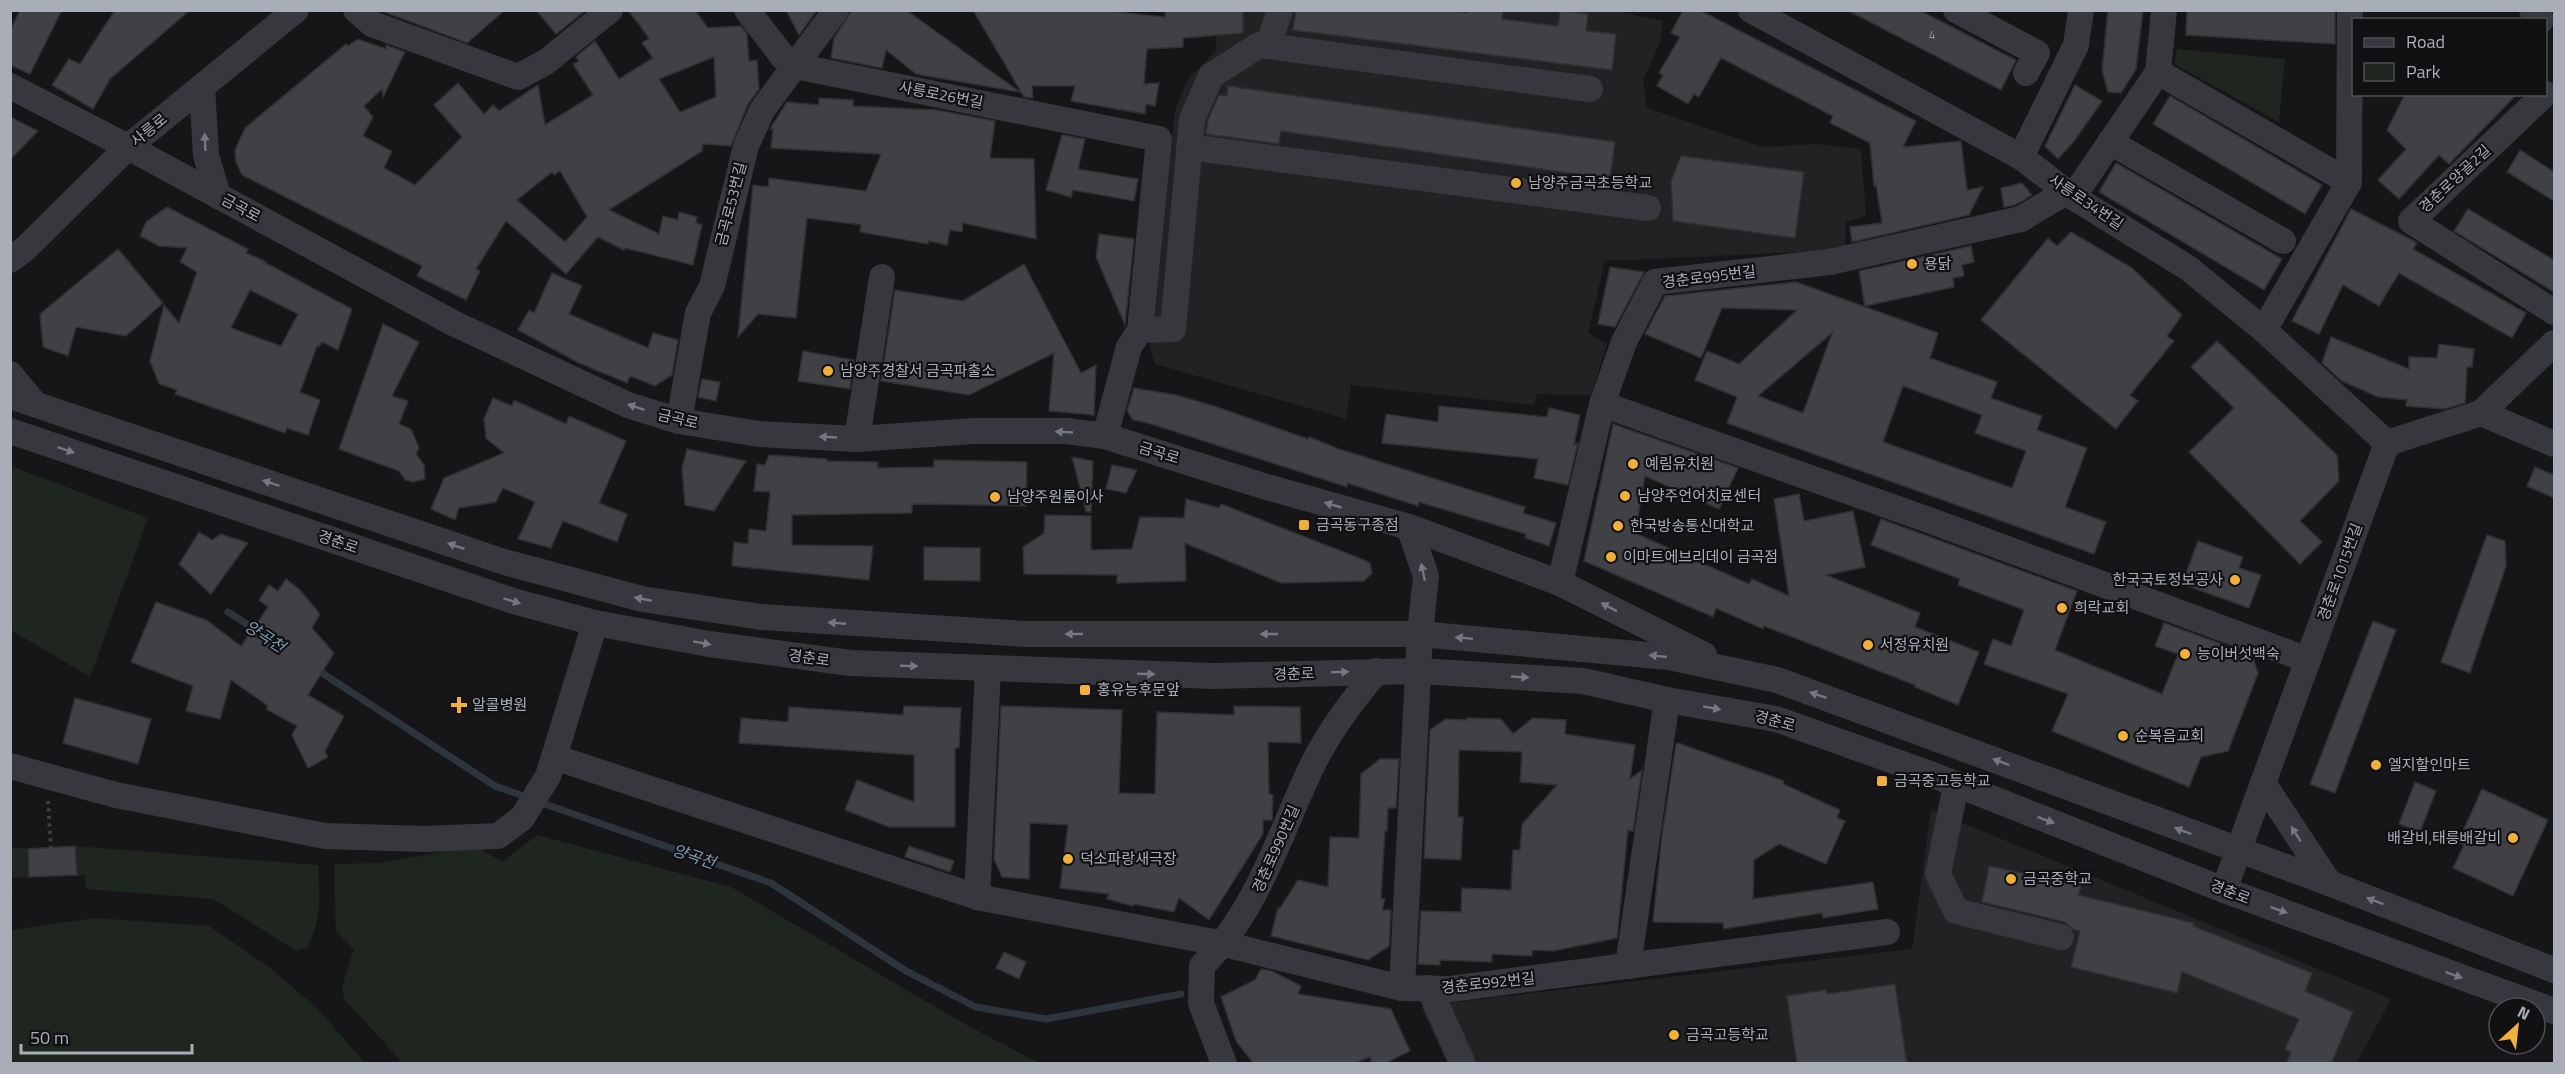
<svg xmlns="http://www.w3.org/2000/svg" width="2565" height="1074" viewBox="0 0 2565 1074" font-family="'Titillium Web','Noto Sans KR',sans-serif">
<style>
.built{fill:#222225}
.green{fill:#1e261f}
.lines{fill:none;stroke-linecap:round;stroke-linejoin:round}
.stream{stroke:#2c353c;stroke-width:7}
.building{fill:#404145;stroke:#303034;stroke-width:1.5;fill-rule:evenodd}
.path{stroke:#3d3f44;stroke-width:4;stroke-dasharray:3 4.5;stroke-linecap:butt}
.minor{stroke:#37383d;stroke-width:26}
.oneway{fill:#757881}
.poi-dot{fill:#f2b134;stroke:#111113;stroke-width:2}
.labels{text-anchor:middle;stroke-width:4.5;stroke-linejoin:round;paint-order:stroke}
.number-label{font-size:12px;fill:#8e929b}
.street-label{font-size:15px;fill:#a8adb8;stroke:#111113}
.poi-label{font-size:15px;fill:#a8adb8;stroke:#111113;text-anchor:start}
.water-label{font-size:16px;font-style:italic;fill:#7f9bb3;stroke:#111113}
</style>
<rect width="100%" height="100%" fill="#161618"/>
<g class="built">
<polygon points="1216,11 1616,11 1663,21 1660,43 1643,80 1647,108 1763,147 1816,144 1861,149 1866,216 1846,222 1845,250 1605,261 1588,333 1607,344 1591,395 1537,394 1534,405 1351,385 1346,419 1155,364 1150,349 1175,110 1188,79 1216,51"/>
<polygon points="1931,810 2391,999 2356,1064 1447,1063 1421,1006 1912,949"/>
</g>
<g class="green">
<polygon points="2177,49 2285,59 2279,122 2174,64"/>
<polygon points="11,466 148,518 90,677 11,630"/>
<polygon points="537,835 731,887 963,1023 1039,1063 403,1063 344,999 342,986 354,949 336,931 334,864 379,863 476,846 502,862"/>
<path d="M75,846L318,865C320,900 322,915 308,947L297,951L213,899L86,889L85,875H77Z"/>
<polygon points="11,847 28,849 29,877 12,878 13,897 11,898"/>
<polygon points="95,918 209,926 269,967 318,1009 365,1063 11,1063 11,930"/>
</g>
<g class="lines">
<g class="stream">
<polyline points="228,612 261,633"/>
<polyline points="316,669 495,786 529,798"/>
<polyline points="539,802 771,883 906,971 976,1007 1046,1019 1181,994"/>
</g>
</g>
<g class="building">
<polygon points="20,10 62,10 30,74 10,65 10,31"/>
<polygon points="115,10 190,10 110,79 93,109 52,85 69,59 80,64"/>
<polygon points="379,10 505,10 467,43"/>
<polygon points="536,10 586,10 556,34"/>
<path d="M628,10H695L708,28L741,26L747,34L749,61L757,60L759,89L748,104L731,146L703,144L702,151L609,210L659,234L663,216L678,220L679,212L697,217L696,223L702,225L693,265L625,248L624,250L598,237L566,274L506,221L476,269L480,271L466,300L417,276L422,266L242,175L236,162L235,150L245,128L346,44L348,46L358,39L386,49V45L405,52L383,97L382,89L364,106L373,117L363,136L392,151L384,168L415,185L462,137L434,105L458,83L484,114L493,105L499,111L538,85L545,125L593,95L573,64L579,61L576,57L595,41L619,79L653,58L642,43L649,38ZM714,57L716,97L680,112L659,79ZM560,171L587,217L565,242L517,200L552,172L554,175Z"/>
<polygon points="786,10 817,10 799,35"/>
<polygon points="852,10 906,10 1020,92 916,74 886,50 882,68 831,58 834,38"/>
<polygon points="973,10 1097,10 1165,17 1165,10 1243,10 1243,33 1183,38 1183,47 1147,49 1144,84 1159,83 1155,106 1146,104 1145,114 1071,101 1075,86 1032,86 1033,98 1024,97"/>
<polygon points="1296,10 1444,10 1467,13 1467,10 1503,10 1502,19 1558,26 1560,10 1588,14 1586,31 1616,34 1612,70 1293,30"/>
<polygon points="1683,10 1699,10 1916,121 1903,147 1961,141 1967,190 1983,187 1969,215 1852,242 1850,227 1882,223 1876,185 1874,186 1870,143 1830,123 1833,116 1721,58 1699,97 1694,94 1688,104 1657,86 1663,75 1659,73 1680,37 1671,33"/>
<polygon points="1847,10 1919,10 2016,60 2001,90"/>
<polygon points="2108,10 2143,10 2136,69 2121,93 2108,92 2102,70"/>
<polygon points="2187,10 2335,10 2335,44 2186,35"/>
<polygon points="2075,85 2102,101 2075,140 2058,159 2045,146"/>
<polygon points="1228,86 1615,142 1610,179 1281,131 1279,144 1206,134 1208,120 1219,95 1227,96"/>
<polygon points="2405,94 2517,94 2449,164 2439,155 2399,199 2378,180 2406,149 2387,130"/>
<polygon points="2170,96 2322,185 2305,214 2153,124"/>
<polygon points="819,98 853,100 853,106 937,110 995,121 990,158 1034,159 1036,239 963,223 962,232 950,230 947,245 929,241 928,244 860,232 861,225 807,218 796,318 758,314 738,337 753,185 768,187 769,178 866,191 881,154 771,148 773,129 770,129 787,102 819,105"/>
<polygon points="10,117 38,131 10,160"/>
<polygon points="1062,135 1085,139 1078,169 1138,179 1134,201 1073,190 1071,197 1046,190"/>
<polygon points="2520,150 2554,172 2554,201 2507,172"/>
<polygon points="1681,156 1804,172 1795,238 1673,221 1671,181"/>
<polygon points="2116,163 2282,259 2264,290 2099,192"/>
<polygon points="2022,183 2032,195 2015,205 2004,207 2001,188"/>
<path d="M167,207L248,249L246,253L265,261L264,262L352,309L338,350L322,342L319,347L317,346L300,392L320,400L308,435L287,428L285,433L175,394L177,390L159,384L150,361L164,305L179,323L197,272L180,262L187,248L159,246L140,236L146,222ZM250,290L298,314L281,346L231,328Z"/>
<polygon points="2351,209 2412,240 2417,243 2413,249 2526,313 2512,338 2399,273 2379,306 2343,285 2319,334 2292,321"/>
<polygon points="2468,209 2554,260 2554,292 2454,231"/>
<polygon points="2071,232 2132,268 2182,315 2167,336 2174,341 2130,395 2138,401 2116,429 1981,320 2048,238 2057,246"/>
<polygon points="1099,234 1134,239 1125,325 1096,257"/>
<polygon points="1971,246 1974,262 1962,265 1964,276 1953,278 1954,287 1865,306 1859,271"/>
<polygon points="118,249 163,303 126,336 76,327 68,356 43,347 40,314"/>
<polygon points="1024,264 1081,373 1096,365 1094,415 1049,411 1054,353 969,395 881,381 895,290 963,301"/>
<polygon points="1610,267 1644,272 1615,327 1598,324"/>
<polygon points="552,273 582,286 569,314 648,348 653,333 678,340 672,375 655,386 630,376 627,383 579,363 518,330 529,310 534,313"/>
<path d="M1796,282L1938,333L1930,358L1997,382L1991,398L2042,416L2037,430L2087,448L2065,507L2106,522L2094,554L1727,423L1737,397L1695,380L1707,351L1739,364L1797,310L1722,308L1701,358L1645,334L1665,296ZM1832,333L1803,413L1758,396ZM1903,386L1982,415L1975,433L2026,451L2012,488L1883,442Z"/>
<polygon points="383,324 419,342 392,396 408,401 399,424 411,429 419,448 416,454 424,465 425,479 413,482 405,480 399,471 339,449"/>
<polygon points="2331,337 2409,369 2409,357 2437,358 2439,344 2474,349 2472,367 2467,367 2465,403 2444,409 2406,406 2407,400 2378,397 2342,381 2322,363"/>
<polygon points="2217,341 2337,455 2339,481 2300,521 2322,542 2300,564 2189,452 2234,408 2191,367"/>
<polygon points="803,351 854,360 850,389 798,381"/>
<polygon points="702,379 720,382 716,401 698,397"/>
<polygon points="1134,388 1176,395 1217,407 1308,439 1309,437 1339,449 1525,507 1523,513 1556,523 1549,546 1525,538 1526,534 1419,502 1418,506 1347,483 1347,487 1148,423 1133,420 1127,411"/>
<polygon points="493,398 512,406 514,400 566,424 569,416 626,441 599,503 627,514 617,542 563,521 551,548 518,539 535,502 503,488 496,502 459,508 455,520 431,509 444,478 504,453 486,438 484,419"/>
<polygon points="1439,406 1547,417 1549,408 1580,415 1574,445 1578,443 1568,485 1534,478 1538,459 1382,443 1386,414 1438,422"/>
<polygon points="1613,424 1738,468 1719,509 1645,476 1635,533 1749,584 1752,579 1789,596 1774,499 1799,494 1804,521 1853,511 1865,567 1826,575 1920,613 1915,627 1979,652 1958,705 1915,687 1915,685 1764,626 1763,629 1716,608 1713,617 1584,561"/>
<polygon points="687,449 746,461 714,511 685,505 682,468"/>
<polygon points="769,455 827,459 827,461 878,462 878,468 934,467 934,460 1027,462 1026,506 912,504 912,513 792,515 792,545 873,546 869,580 732,566 734,542 748,544 749,529 766,531 770,492 754,491 757,464 765,465"/>
<polygon points="1072,457 1093,461 1091,512 1086,512"/>
<polygon points="1112,465 1137,470 1126,493 1106,489"/>
<polygon points="2535,467 2554,475 2554,498 2527,486"/>
<polygon points="1186,499 1219,508 1221,504 1364,560 1370,563 1372,573 1364,581 1281,583 1185,543 1186,581 1117,583 1117,575 1024,574 1023,547 1044,533 1045,515 1091,516 1091,550 1132,549 1140,517 1184,518"/>
<polygon points="1881,519 2077,591 2055,650 2162,694 2178,654 2155,646 2164,623 2252,655 2258,673 2228,751 2201,757 2189,787 2052,731 2068,694 1984,664 1993,639 2011,646 2024,610 1958,585 1960,579 1871,545"/>
<polygon points="199,532 212,540 221,534 248,543 211,594 179,564"/>
<polygon points="2487,535 2505,541 2506,566 2470,673 2441,662"/>
<polygon points="2198,541 2243,557 2239,568 2261,575 2249,608 2182,584"/>
<polygon points="924,547 980,548 980,581 924,580"/>
<polygon points="286,579 299,589 320,614 312,628 334,653 308,695 344,716 325,751 328,757 308,768 292,735 297,726 266,709 268,706 231,680 220,719 186,711 193,686 131,662 156,602 206,620 241,646 249,635 258,638 251,632 268,607 259,600 269,585 278,591"/>
<polygon points="2373,621 2396,630 2335,793 2310,784"/>
<polygon points="75,698 151,719 138,764 63,743"/>
<polygon points="904,706 961,708 959,748 955,748 955,827 889,827 845,810 857,780 914,802 914,755 739,743 741,718 788,722 789,707 903,715"/>
<polygon points="1001,706 1122,710 1119,793 1155,794 1157,712 1234,715 1234,706 1300,707 1301,743 1268,742 1269,794 1273,795 1272,820 1263,820 1263,834 1209,920 1179,898 1174,912 1134,904 1133,906 1107,899 1109,894 1060,888 1068,825 1030,823 1029,879 1002,877 994,859"/>
<polygon points="1467,718 1501,719 1513,734 1533,718 1566,720 1565,734 1635,745 1630,779 1642,770 1633,831 1628,830 1617,938 1553,951 1532,950 1532,956 1492,954 1492,962 1440,960 1440,965 1418,964 1421,911 1461,912 1462,888 1511,890 1513,850 1520,850 1522,824 1557,785 1520,782 1522,752 1459,750 1458,817 1463,817 1461,860 1424,858 1430,730 1446,719 1467,720"/>
<polygon points="1678,743 1784,781 1783,784 1840,810 1837,818 1845,821 1826,864 1779,844 1754,860 1753,899 1873,882 1878,909 1823,918 1822,913 1724,929 1723,923 1653,922 1662,835 1676,744"/>
<polygon points="1380,759 1399,759 1396,808 1388,808 1387,831 1385,831 1381,898 1385,899 1382,910 1391,910 1389,946 1368,960 1271,936 1278,908 1280,908 1298,880 1328,887 1330,837 1359,838 1361,774"/>
<polygon points="2415,782 2436,791 2420,832 2399,824"/>
<polygon points="2482,789 2548,820 2513,896 2453,868 2464,845 2458,842"/>
<polygon points="75,846 77,875 29,877 28,849"/>
<polygon points="909,846 954,861 950,872 905,857"/>
<polygon points="1989,866 2081,886 2078,895 2194,923 2193,926 2312,973 2305,991 2353,1012 2331,1064 2286,1064 2291,1052 2285,1049 2299,1019 2182,972 2177,993 2071,967 2080,931 2074,930 2065,922 1982,902"/>
<polygon points="1004,952 1026,962 1019,979 996,968"/>
<polygon points="1261,969 1272,971 1301,986 1298,994 1391,1009 1410,1051 1384,1064 1372,1064 1370,1057 1353,1064 1254,1064 1236,1041 1221,997 1255,980"/>
<polygon points="1895,984 1907,1064 1797,1064 1787,996 1826,990 1827,994"/>
</g>
<g class="lines">
<polyline class="path" points="48,801 51,848"/>
<g class="minor">
<polyline points="356,10 372,24 518,77 546,62 610,10"/>
<polyline points="747,10 783,57 795,66 1159,139 1140,330 1129,347 1105,436"/>
<polyline points="1751,10 2021,157 2073,197 2188,268 2264,330 2387,443"/>
<polyline points="1956,10 2037,53 2026,73"/>
<polyline points="2532,10 2541,20"/>
<polyline points="1268,46 1280,10"/>
<polyline points="2158,72 2349,182"/>
<polyline points="10,86 128,147 453,323 628,405 679,421 759,434 857,439 973,431 1066,431 1105,436 1260,485 1409,527 1560,583 1704,655"/>
<polyline points="202,87 206,155 218,196"/>
<polyline points="2545,94 2411,221 2554,312"/>
<polyline points="2110,142 2283,241"/>
<polyline points="1189,147 1648,208"/>
<polyline points="2021,157 2076,45 2081,10"/>
<polyline points="2073,197 2158,72 2164,10"/>
<polyline points="10,260 26,248 128,147 296,10"/>
<polyline points="1140,330 1173,329 1192,119 1211,76 1259,45 1590,89"/>
<polyline points="2264,330 2349,182 2350,10"/>
<polyline points="10,374 35,404"/>
<polyline points="10,396 504,562 642,599 761,617 1025,634 1420,634 1669,657 1777,680 2329,883 2554,970"/>
<polyline points="1602,404 1926,519 2308,660"/>
<polyline points="2481,413 2554,444"/>
<polyline points="679,421 698,313 712,286 746,146 762,110 836,10"/>
<polyline points="10,431 513,601 595,623 709,644 850,663 1214,676 1420,671 1583,681 1667,700 1776,719 1933,775 2224,890 2554,1011"/>
<polyline points="857,439 882,277"/>
<polyline points="2387,443 2481,413 2554,343"/>
<polyline points="1409,527 1426,576 1420,634 1402,988 1450,989 1887,932"/>
<polyline points="1560,583 1602,404 1624,342 1655,282 1830,262 2021,219 2066,192"/>
<polyline points="595,623 554,757 977,897 1224,944 1402,988"/>
<polyline points="10,766 116,795 325,836 424,839 498,836 522,818 548,776 554,757"/>
<polyline points="2263,783 2329,883"/>
<polyline points="1956,785 1938,874 1956,911 2061,937"/>
<polyline points="2224,890 2387,443"/>
<polyline points="977,897 988,669"/>
<polyline points="1628,966 1667,700"/>
<polyline points="1429,988 1463,1064"/>
<path d="M1224,1064L1201,1003L1202,966C1258,910 1279,835 1312,766C1329,731 1352,701 1377,671"/>
</g>
</g>
<defs><path id="oneway-solid" d="M-6-.8H1V-3.2L6.5 0L1 3.2V.8H-6Z" transform="scale(1.5)"/></defs>
<g class="oneway">
<use href="#oneway-solid" transform="translate(205 142) rotate(-93)"/>
<use href="#oneway-solid" transform="translate(636 407) rotate(-162)"/>
<use href="#oneway-solid" transform="translate(1064 432) rotate(-177)"/>
<use href="#oneway-solid" transform="translate(828 437) rotate(-177)"/>
<use href="#oneway-solid" transform="translate(66 450) rotate(19)"/>
<use href="#oneway-solid" transform="translate(271 483) rotate(-162)"/>
<use href="#oneway-solid" transform="translate(1333 505) rotate(-164)"/>
<use href="#oneway-solid" transform="translate(456 546) rotate(-161)"/>
<use href="#oneway-solid" transform="translate(1423 572) rotate(-102)"/>
<use href="#oneway-solid" transform="translate(643 599) rotate(-169)"/>
<use href="#oneway-solid" transform="translate(512 601) rotate(17)"/>
<use href="#oneway-solid" transform="translate(1609 607) rotate(-153)"/>
<use href="#oneway-solid" transform="translate(837 623) rotate(-175)"/>
<use href="#oneway-solid" transform="translate(1074 634) rotate(180)"/>
<use href="#oneway-solid" transform="translate(1269 634) rotate(180)"/>
<use href="#oneway-solid" transform="translate(1464 638) rotate(-175)"/>
<use href="#oneway-solid" transform="translate(702 643) rotate(10)"/>
<use href="#oneway-solid" transform="translate(1658 656) rotate(-174)"/>
<use href="#oneway-solid" transform="translate(909 666) rotate(2)"/>
<use href="#oneway-solid" transform="translate(1340 672) rotate(-2)"/>
<use href="#oneway-solid" transform="translate(1146 674) rotate(2)"/>
<use href="#oneway-solid" transform="translate(1520 677) rotate(3)"/>
<use href="#oneway-solid" transform="translate(1818 695) rotate(-161)"/>
<use href="#oneway-solid" transform="translate(1712 708) rotate(10)"/>
<use href="#oneway-solid" transform="translate(2001 762) rotate(-159)"/>
<use href="#oneway-solid" transform="translate(2046 820) rotate(21)"/>
<use href="#oneway-solid" transform="translate(2183 831) rotate(-159)"/>
<use href="#oneway-solid" transform="translate(2296 834) rotate(-123)"/>
<use href="#oneway-solid" transform="translate(2375 901) rotate(-159)"/>
<use href="#oneway-solid" transform="translate(2279 910) rotate(20)"/>
<use href="#oneway-solid" transform="translate(2454 975) rotate(20)"/>
</g>
<g class="poi-dot">
<circle cx="1516" cy="183" r="6"/>
<circle cx="1912" cy="264" r="6"/>
<circle cx="828" cy="371" r="6"/>
<circle cx="1633" cy="464" r="6"/>
<circle cx="1625" cy="496" r="6"/>
<circle cx="995" cy="497" r="6"/>
<rect x="1298" y="519" width="12" height="12" rx="3"/>
<circle cx="1618" cy="526" r="6"/>
<circle cx="1611" cy="557" r="6"/>
<circle cx="2235" cy="580" r="6"/>
<circle cx="2062" cy="608" r="6"/>
<circle cx="1868" cy="645" r="6"/>
<circle cx="2185" cy="654" r="6"/>
<rect x="1079" y="684" width="12" height="12" rx="3"/>
<path d="M456 696h6v6h6v6h-6v6h-6v-6h-6v-6h6z"/>
<circle cx="2123" cy="736" r="6"/>
<circle cx="2376" cy="765" r="6"/>
<rect x="1876" y="775" width="12" height="12" rx="3"/>
<circle cx="2513" cy="838" r="6"/>
<circle cx="1068" cy="859" r="6"/>
<circle cx="2011" cy="879" r="6"/>
<circle cx="1674" cy="1035" r="6"/>
</g>
<g class="labels">
<g class="number-label">
<text x="1932" y="39">4</text>
</g>
<g class="street-label">
<text transform="translate(941 95) rotate(11)" y="5">사릉로26번길</text>
<text transform="translate(149 130) rotate(-39)" y="5">사릉로</text>
<text transform="translate(2455 179) rotate(-43)" y="5">경춘로양골2길</text>
<text transform="translate(2086 202) rotate(34)" y="5">사릉로34번길</text>
<text transform="translate(731 204) rotate(-76)" y="5">금곡로53번길</text>
<text transform="translate(241 208) rotate(28)" y="5">금곡로</text>
<text transform="translate(1709 277) rotate(-7)" y="5">경춘로995번길</text>
<text transform="translate(678 419) rotate(13)" y="5">금곡로</text>
<text transform="translate(1159 453) rotate(17)" y="5">금곡로</text>
<text transform="translate(338 542) rotate(19)" y="5">경춘로</text>
<text transform="translate(2340 572) rotate(-70)" y="5">경춘로1015번길</text>
<text transform="translate(809 658) rotate(8)" y="5">경춘로</text>
<text transform="translate(1294 674) rotate(-2)" y="5">경춘로</text>
<text transform="translate(1775 721) rotate(15)" y="5">경춘로</text>
<text transform="translate(1276 849) rotate(-66)" y="5">경춘로990번길</text>
<text transform="translate(2230 892) rotate(21)" y="5">경춘로</text>
<text transform="translate(1488 983) rotate(-6)" y="5">경춘로992번길</text>
</g>
<g class="poi-label">
<text x="1528" y="188">남양주금곡초등학교</text>
<text x="1924" y="269">용닭</text>
<text x="840" y="376">남양주경찰서 금곡파출소</text>
<text x="1645" y="469">예림유치원</text>
<text x="1637" y="501">남양주언어치료센터</text>
<text x="1007" y="502">남양주원룸이사</text>
<text x="1316" y="530">금곡동구종점</text>
<text x="1630" y="531">한국방송통신대학교</text>
<text x="1623" y="562">이마트에브리데이 금곡점</text>
<text x="2223" y="585" text-anchor="end">한국국토정보공사</text>
<text x="2074" y="613">희락교회</text>
<text x="1880" y="650">서정유치원</text>
<text x="2197" y="659">능이버섯백숙</text>
<text x="1097" y="695">홍유능후문앞</text>
<text x="472" y="710">알콜병원</text>
<text x="2135" y="741">순복음교회</text>
<text x="2388" y="770">엘지할인마트</text>
<text x="1894" y="786">금곡중고등학교</text>
<text x="2501" y="843" text-anchor="end">배갈비,태릉배갈비</text>
<text x="1080" y="864">덕소파랑새극장</text>
<text x="2023" y="884">금곡중학교</text>
<text x="1686" y="1040">금곡고등학교</text>
</g>
<g class="water-label">
<text transform="translate(265 636) rotate(33)" y="6">양곡천</text>
<text transform="translate(694 856) rotate(19)" y="6">양곡천</text>
</g>
</g>
<rect width="2565" height="1074" fill="none" stroke="#a8adb8" stroke-width="24"/>
<rect x="2352" y="18" width="195" height="78" fill="#111113" stroke="#4d4f55" stroke-width="1.5"/>
<rect x="2364" y="38" width="30" height="9" fill="#37383d" stroke="#4d4f55" stroke-width="1.5"/>
<text x="2406" y="48" font-size="18" fill="#a8adb8">Road</text>
<rect x="2364" y="63" width="30" height="18" fill="#1e261f" stroke="#4d4f55" stroke-width="1.5"/>
<text x="2406" y="78" font-size="18" fill="#a8adb8">Park</text>
<g transform="translate(2517 1026) rotate(27)"><circle r="28" fill="#111113" stroke="#4d4f55" stroke-width="1.5"/>
<path d="M0-4.5L10 22L0 15L-10 22Z" fill="#f2b134"/>
<text y="-9" font-size="16" font-weight="bold" text-anchor="middle" fill="#a8adb8">N</text>
</g>
<path d="M21 1044v9h171v-9" fill="none" stroke="#a8adb8" stroke-width="3"/>
<text x="30" y="1044" font-size="18" fill="#a8adb8" stroke="#111113" stroke-width="4.5" paint-order="stroke">50 m</text>
</svg>
